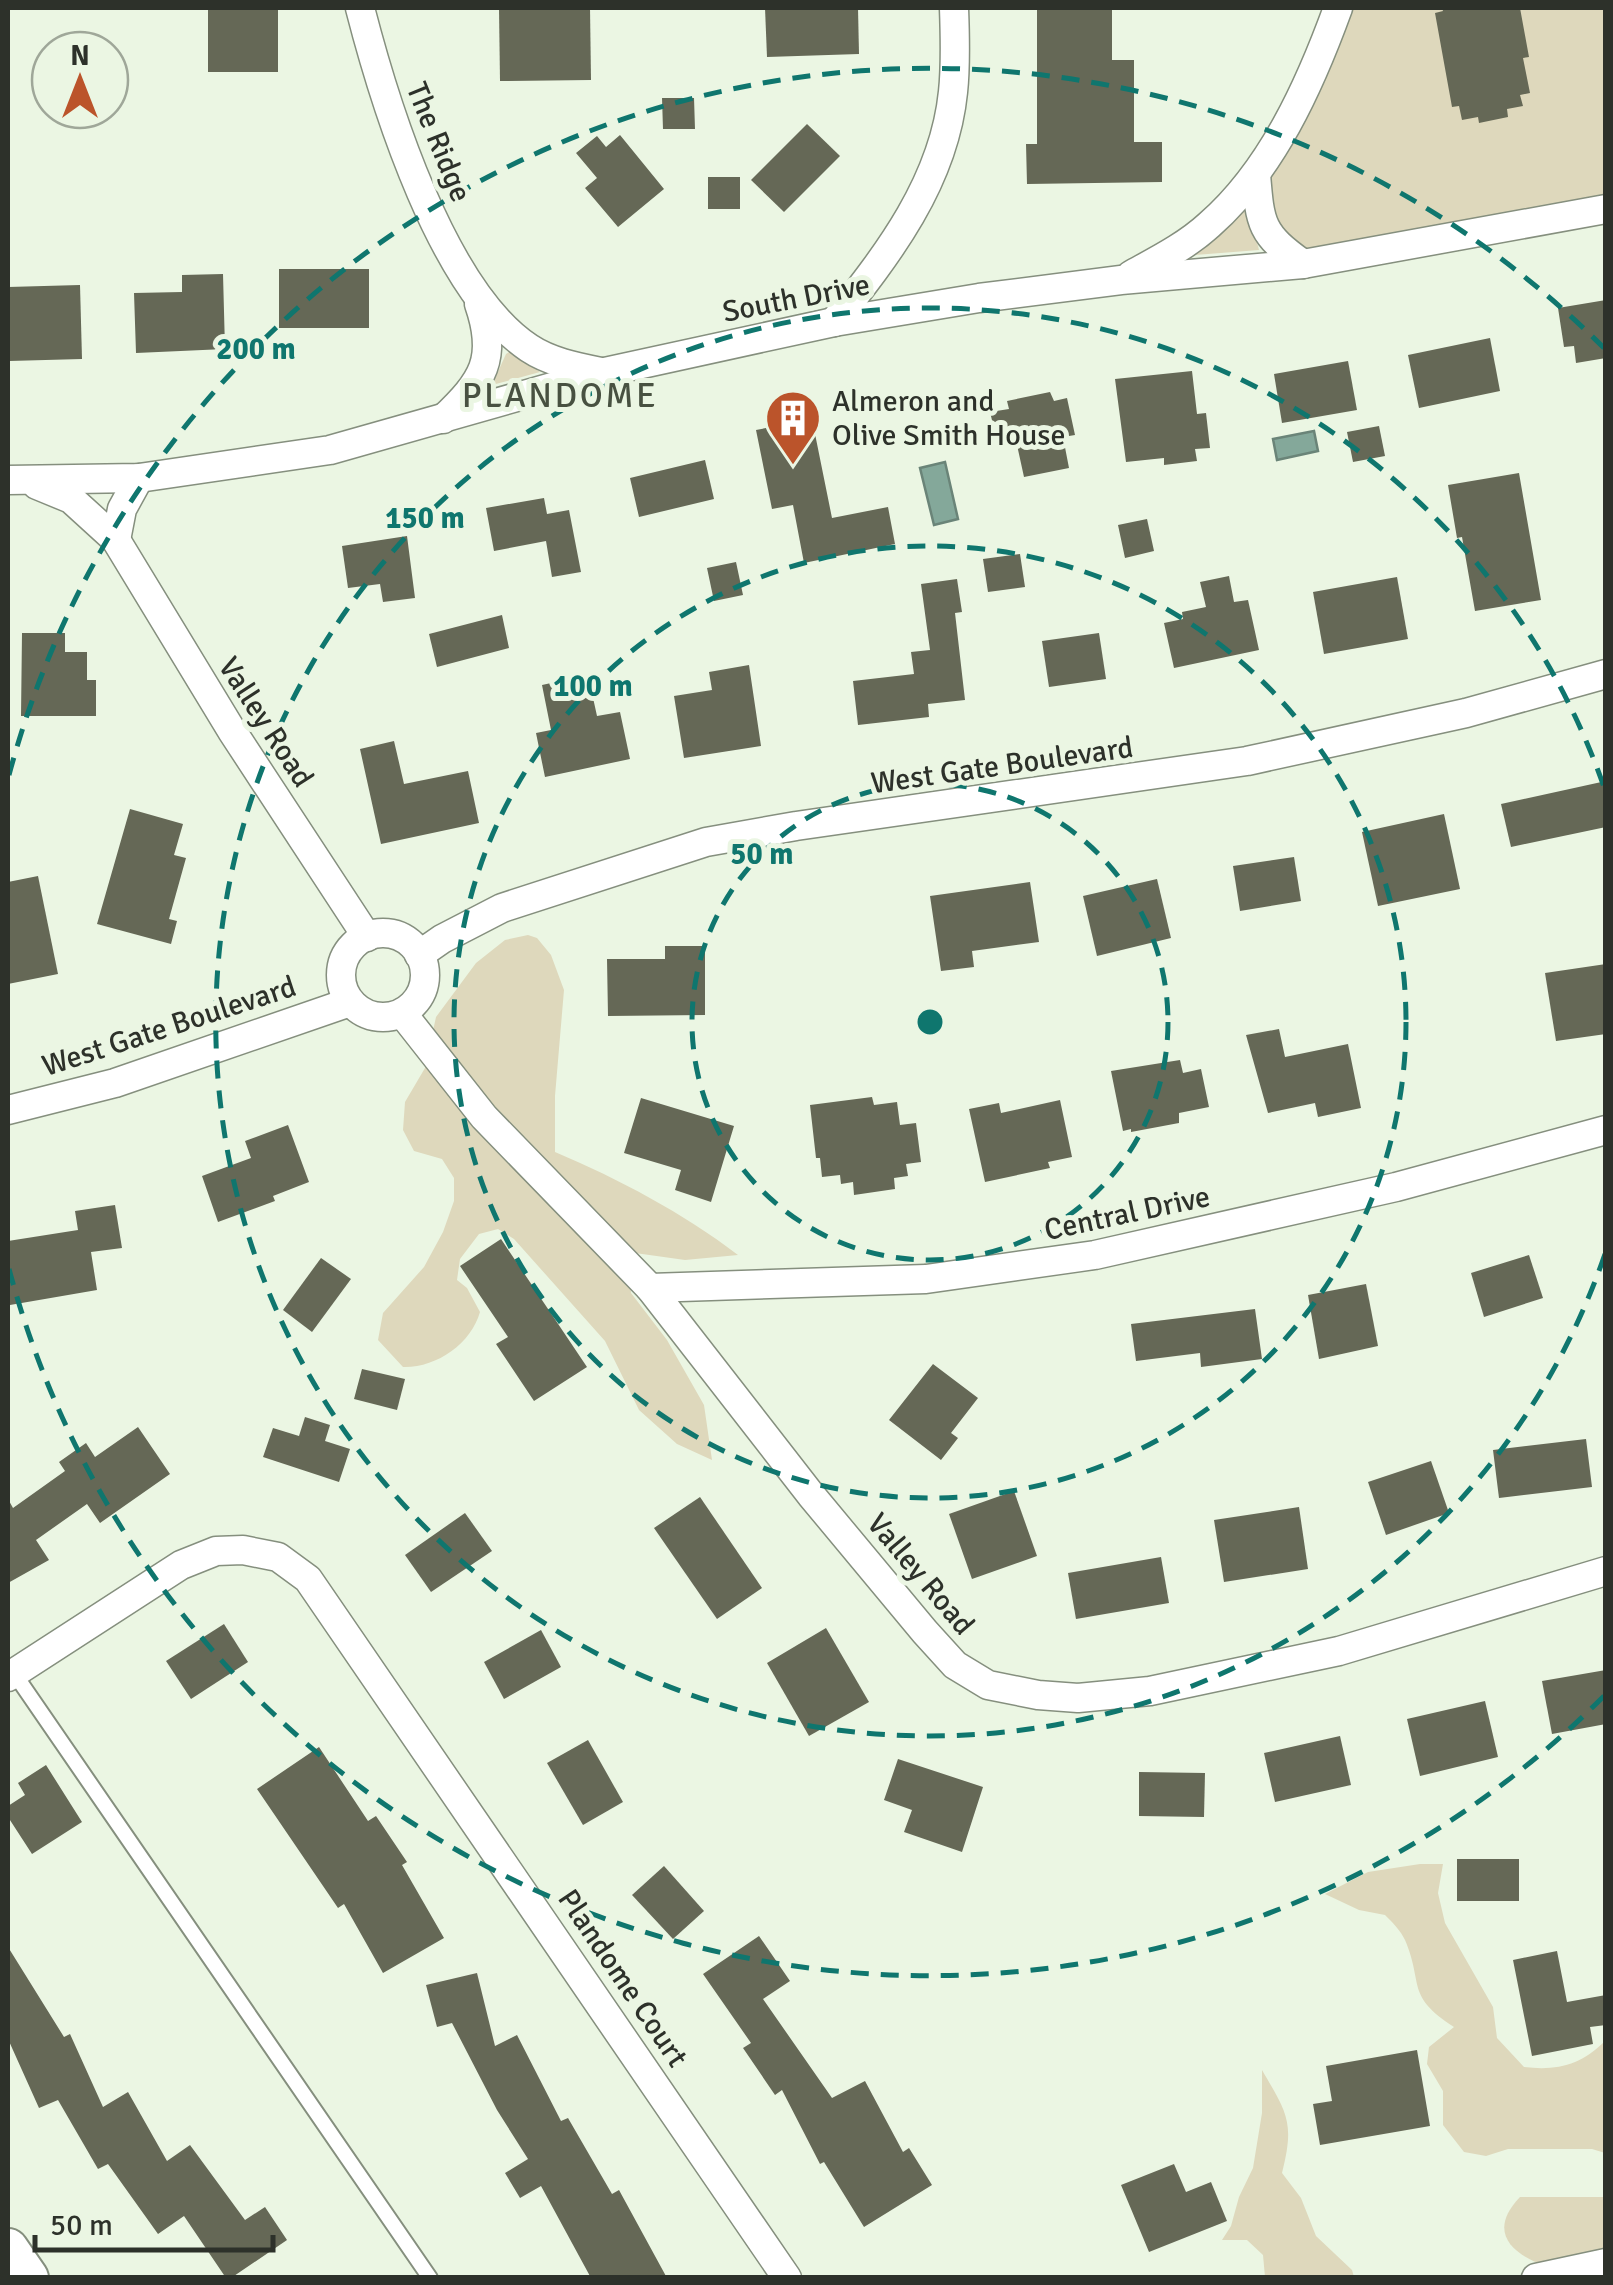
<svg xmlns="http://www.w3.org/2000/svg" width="1613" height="2285" viewBox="0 0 1613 2285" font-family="Signika,sans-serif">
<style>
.green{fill:#ded8bc}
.water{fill:#84a89a;stroke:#6a8478;stroke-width:2.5}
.building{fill:#656856}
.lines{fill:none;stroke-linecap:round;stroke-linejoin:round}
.lane-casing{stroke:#858f7e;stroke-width:18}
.street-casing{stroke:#858f7e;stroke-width:31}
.secondary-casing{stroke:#858f7e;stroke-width:44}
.lane{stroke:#fff;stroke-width:14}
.street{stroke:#fff;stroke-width:28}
.secondary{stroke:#fff;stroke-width:40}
.ring{fill:none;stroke:#0f766e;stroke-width:5;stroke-dasharray:18 12}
.labels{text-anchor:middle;stroke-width:10;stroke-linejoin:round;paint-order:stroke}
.street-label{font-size:30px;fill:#2d312a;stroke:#ebf6e3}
.poi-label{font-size:30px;fill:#2d312a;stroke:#ebf6e3;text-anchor:start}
.quarter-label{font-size:35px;letter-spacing:2.5px;fill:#485141;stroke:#ebf6e3}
.centre{fill:#0f766e;stroke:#ebf6e3;stroke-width:5}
.ring-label{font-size:30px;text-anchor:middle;font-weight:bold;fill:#0f766e;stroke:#ebf6e3;stroke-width:10;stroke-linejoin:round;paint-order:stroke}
</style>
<rect width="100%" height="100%" fill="#ebf6e3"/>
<g class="green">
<polygon points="1338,8 1605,8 1605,209 1303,264 1258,202"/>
<polygon points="1244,211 1249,211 1259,250 1195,255"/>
<polygon points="509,352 540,372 492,385 506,354"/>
<path d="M528,935L537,938L551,955L564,990L555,1096V1152C619,1179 683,1213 738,1255L685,1260L628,1252L631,1293L667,1340L704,1405L712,1460L677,1444L639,1410L605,1341L514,1239L498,1229L479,1234L460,1259L457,1280L467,1288L480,1312C471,1344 436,1368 403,1367L378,1340L383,1313L424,1267L443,1232L454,1201V1178L442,1159L414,1151L403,1130L405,1102L425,1068L436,1017L476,963L505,940Z"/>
<path d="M1420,1864H1443L1438,1893L1445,1923L1493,2007L1497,2038L1524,2067C1557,2071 1581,2065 1605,2041V2153L1592,2149H1508L1486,2156L1464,2152L1443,2125V2091L1427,2064L1429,2047L1454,2027C1405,1995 1424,1985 1405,1940C1401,1931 1392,1922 1385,1915L1359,1910L1325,1894L1368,1872Z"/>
<path d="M1262,2070C1287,2113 1295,2122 1282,2173L1301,2198L1316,2236L1352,2270L1354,2277H1265L1263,2255L1247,2240H1222L1231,2226L1239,2197L1253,2168L1262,2113Z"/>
<path d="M1520,2197H1605V2277C1565,2277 1466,2253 1520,2197Z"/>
</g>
<g class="water">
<polygon points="1314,431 1318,451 1277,460 1273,439"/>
<polygon points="945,462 958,519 934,525 920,468"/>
</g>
<g class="building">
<rect x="208" y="8" width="70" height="64"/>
<polygon points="499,8 590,8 591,80 500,81"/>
<polygon points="765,8 858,8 859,54 767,57"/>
<polygon points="1037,8 1112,8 1112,60 1134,60 1134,142 1162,142 1162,182 1027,184 1026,144 1037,144"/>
<polygon points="1442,8 1520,8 1529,57 1523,58 1530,93 1520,95 1523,106 1507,109 1508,117 1479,123 1478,117 1462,120 1459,106 1452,107 1435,13 1443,11"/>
<polygon points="662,98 694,98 695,129 663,129"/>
<polygon points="807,124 840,156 784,212 751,180"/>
<polygon points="620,135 664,189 618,227 585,188 597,178 576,153 597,136 606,147"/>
<rect x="708" y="177" width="32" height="32"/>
<rect x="279" y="269" width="90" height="59"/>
<polygon points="223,274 225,349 136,353 134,293 182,292 182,275"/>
<polygon points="80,285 82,359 9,361 8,287"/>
<polygon points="1606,300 1606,358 1576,363 1574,346 1564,347 1558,308"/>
<polygon points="1490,338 1500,391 1419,408 1408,355"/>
<polygon points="1348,361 1357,410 1282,423 1274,374"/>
<polygon points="1192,371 1197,414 1206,413 1210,448 1195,449 1197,461 1164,465 1164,458 1126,462 1115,379"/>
<polygon points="1050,392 1054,401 1067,398 1075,435 1063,437 1069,468 1024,477 1017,445 999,449 990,412 1009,409 1007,401"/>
<polygon points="812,419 832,518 888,507 895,544 804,563 793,505 772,509 756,430"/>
<polygon points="1379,426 1385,456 1353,462 1347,432"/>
<polygon points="705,460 714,499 639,517 630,478"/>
<polygon points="1519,473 1541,600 1475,611 1462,537 1457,538 1448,485"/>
<polygon points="544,498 547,514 569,510 581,572 552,577 546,541 494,551 486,508"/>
<polygon points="1147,519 1154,551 1125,558 1118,525"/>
<polygon points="407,536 415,598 383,602 380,584 348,588 342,546"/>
<polygon points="1020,554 1025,587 988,592 983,559"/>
<polygon points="736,562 743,595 714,601 707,568"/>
<polygon points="1229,576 1234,602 1248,600 1259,650 1174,668 1164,623 1183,619 1182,612 1206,607 1200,582"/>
<polygon points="1397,577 1408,639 1324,654 1313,592"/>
<polygon points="957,579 962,612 955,613 965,700 928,704 929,717 858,725 853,681 914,674 911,652 930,650 921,584"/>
<polygon points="502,615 509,648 437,667 429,634"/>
<polygon points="22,633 65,633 65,652 87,652 87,680 96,680 96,716 21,716"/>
<polygon points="1099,633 1106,679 1049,687 1042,641"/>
<polygon points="749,665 761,746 684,758 674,696 712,690 709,672"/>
<polygon points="588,675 597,716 620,712 630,759 545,777 536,733 551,730 542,685"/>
<polygon points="394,741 404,784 468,771 479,823 381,844 360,749"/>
<polygon points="1606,781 1606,827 1511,847 1501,804"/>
<polygon points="130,809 183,824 174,855 186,858 169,919 177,921 171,944 97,924"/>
<polygon points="1444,814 1460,889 1378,906 1362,832"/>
<polygon points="1294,857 1301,901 1240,911 1233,866"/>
<polygon points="38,876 58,974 8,984 8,882"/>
<polygon points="1157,879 1171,938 1097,956 1083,896"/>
<polygon points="1030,882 1039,942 972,951 974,967 941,971 930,896"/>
<polygon points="665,946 705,946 705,1015 608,1016 607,959 665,959"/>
<polygon points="1606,964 1606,1034 1556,1041 1545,973"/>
<polygon points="1279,1029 1285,1057 1348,1044 1361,1108 1318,1117 1315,1103 1268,1113 1246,1035"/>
<polygon points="1180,1060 1183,1073 1201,1069 1209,1107 1179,1113 1179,1123 1131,1132 1131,1129 1123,1131 1111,1071"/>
<polygon points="872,1097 874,1105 897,1102 900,1125 916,1123 921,1162 906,1164 908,1176 894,1178 895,1189 854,1195 853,1182 841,1184 840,1175 822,1177 820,1158 816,1158 810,1105"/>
<polygon points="641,1098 734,1126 711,1202 675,1190 681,1170 624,1153"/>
<polygon points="1060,1100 1072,1157 1048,1162 1050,1168 985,1182 969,1109 999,1103 1001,1113"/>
<polygon points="288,1125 309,1182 273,1196 275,1201 218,1222 202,1176 251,1158 245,1141"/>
<polygon points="115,1205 122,1248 91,1252 97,1290 10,1305 8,1241 78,1230 75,1211"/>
<polygon points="501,1239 587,1367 534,1401 496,1344 508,1337 460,1266"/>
<polygon points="1529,1255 1543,1298 1484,1317 1471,1273"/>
<polygon points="321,1258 351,1279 312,1332 283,1310"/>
<polygon points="1366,1284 1378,1346 1319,1359 1308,1295"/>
<polygon points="1255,1309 1262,1359 1201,1367 1200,1353 1136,1361 1131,1324"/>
<polygon points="933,1364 978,1398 951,1433 958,1438 941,1460 889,1420"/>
<polygon points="362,1369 405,1379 397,1410 354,1399"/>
<polygon points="305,1417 330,1425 325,1441 350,1449 339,1482 263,1457 273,1428 299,1436"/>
<polygon points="138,1427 170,1474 100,1523 87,1504 36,1540 49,1560 8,1583 8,1499 13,1508 65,1471 59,1462 86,1443 95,1457"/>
<polygon points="1586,1439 1592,1487 1499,1498 1493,1450"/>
<polygon points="1431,1461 1449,1513 1386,1535 1368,1482"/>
<polygon points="1014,1491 1037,1556 972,1579 949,1514"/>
<polygon points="700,1497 762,1588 717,1619 654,1528"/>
<polygon points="1299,1507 1308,1569 1224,1582 1214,1520"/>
<polygon points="465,1513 492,1551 431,1592 405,1555"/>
<polygon points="1161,1557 1169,1603 1076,1619 1068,1573"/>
<polygon points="224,1624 248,1662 191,1699 166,1661"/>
<polygon points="826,1628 869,1702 809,1736 767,1663"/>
<polygon points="541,1630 561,1667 504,1699 484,1662"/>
<polygon points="1606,1670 1606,1724 1552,1734 1542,1681"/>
<polygon points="1485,1701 1498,1757 1420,1776 1407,1719"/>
<polygon points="1340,1736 1351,1785 1275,1802 1264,1753"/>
<polygon points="588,1740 623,1802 583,1825 547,1763"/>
<polygon points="319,1747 368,1821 376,1816 407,1862 402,1865 444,1938 383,1973 344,1904 338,1908 257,1789"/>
<polygon points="898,1759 983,1787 962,1852 904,1832 912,1810 884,1800"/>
<polygon points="46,1765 82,1822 32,1854 8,1817 8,1806 25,1795 18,1783"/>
<polygon points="1139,1772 1205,1773 1204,1817 1139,1816"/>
<rect x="1457" y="1859" width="62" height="42"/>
<polygon points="664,1866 704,1911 673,1939 632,1895"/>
<polygon points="759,1936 790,1981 763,1999 832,2098 865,2081 903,2152 909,2148 932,2185 864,2227 824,2162 820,2164 782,2090 775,2095 743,2048 751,2043 703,1974"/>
<polygon points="8,1947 64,2037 70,2034 103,2107 128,2092 167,2161 190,2145 245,2220 265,2207 287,2240 231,2278 226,2278 184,2216 158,2234 108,2164 98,2169 58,2100 39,2108 8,2039"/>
<polygon points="1557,1951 1567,2002 1606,1995 1606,2025 1590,2027 1593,2044 1532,2056 1513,1960"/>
<polygon points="477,1973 495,2046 517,2035 561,2121 568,2118 612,2194 619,2190 667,2278 591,2278 541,2186 520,2198 505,2173 528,2159 497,2110 452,2023 437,2027 426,1985"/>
<polygon points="1417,2050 1430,2126 1320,2145 1313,2104 1332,2101 1326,2066"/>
<polygon points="1174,2164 1186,2192 1211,2182 1227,2221 1149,2252 1121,2185"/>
</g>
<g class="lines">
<g class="lane-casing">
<polyline id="lane" points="14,1673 430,2278"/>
</g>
<g class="street-casing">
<g id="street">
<path d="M360,8C385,105 442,290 529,348C550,362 576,367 601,372"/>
<path d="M1256,174C1260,225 1261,234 1303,264"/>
<path d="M1131,275C1158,260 1186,246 1209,225C1272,170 1310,85 1338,8"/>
<path d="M834,322C888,254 944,182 953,92C956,65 955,35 954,8"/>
<path d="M443,419C483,381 498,359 479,304"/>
<polyline points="8,480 139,478 330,450 605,372 834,322 979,298 1121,280 1303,264 1606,209"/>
<polyline points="37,485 71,499 116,540 232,731 367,937"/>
<polyline points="116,540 122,509 139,478"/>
<circle cx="383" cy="975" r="42"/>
<polyline points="419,955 442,939 502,908 706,842 796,826 1247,761 1466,713 1606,674"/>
<polyline points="402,1013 484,1117 650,1288 811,1495 925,1632 955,1665 988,1685 1038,1695 1078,1698 1150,1691 1339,1651 1606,1571"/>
<polyline points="8,1110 115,1083 350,1002"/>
<polyline points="650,1288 926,1279 1095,1255 1396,1187 1606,1130"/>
<polyline points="8,1677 181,1565 216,1551 243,1550 278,1557 308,1579 787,2278"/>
<polyline points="1536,2278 1606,2263"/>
</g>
</g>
<g class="secondary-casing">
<polyline id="secondary" points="8,2249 28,2278"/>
</g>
<use href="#lane" class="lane"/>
<use href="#street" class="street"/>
<use href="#secondary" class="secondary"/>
</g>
<g class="ring">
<circle cx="930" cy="1022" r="238"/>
<circle cx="930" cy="1022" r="476"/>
<path d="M1605 1254A714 714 0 1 1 1605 790"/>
<path d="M1604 1696A953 953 0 0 1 9 1269M9 775A953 953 0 0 1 1604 348"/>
</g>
<defs>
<g id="building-pin" transform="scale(2.875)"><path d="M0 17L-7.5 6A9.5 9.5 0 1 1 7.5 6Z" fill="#bb542b" stroke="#ebf6e3"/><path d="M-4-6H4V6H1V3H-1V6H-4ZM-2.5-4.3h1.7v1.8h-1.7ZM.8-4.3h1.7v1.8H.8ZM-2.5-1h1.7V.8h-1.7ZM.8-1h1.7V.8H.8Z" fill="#fff"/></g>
</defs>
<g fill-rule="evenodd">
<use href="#building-pin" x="793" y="418"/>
</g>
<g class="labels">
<g class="street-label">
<text transform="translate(439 142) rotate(68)" y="10">The Ridge</text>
<text transform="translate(796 298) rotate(-11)" y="10">South Drive</text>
<text transform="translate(266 722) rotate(57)" y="10">Valley Road</text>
<text transform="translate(1002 765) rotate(-8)" y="10">West Gate Boulevard</text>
<text transform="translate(169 1026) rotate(-18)" y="10">West Gate Boulevard</text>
<text transform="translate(1127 1213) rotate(-12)" y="10">Central Drive</text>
<text transform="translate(921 1574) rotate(50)" y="10">Valley Road</text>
<text transform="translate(623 1978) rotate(56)" y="10">Plandome Court</text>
</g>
<g class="poi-label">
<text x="832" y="411">Almeron and<tspan x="832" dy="34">Olive Smith House</tspan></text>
</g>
<g class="quarter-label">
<text x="560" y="407">PLANDOME</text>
</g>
</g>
<circle cx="930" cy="1022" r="15" class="centre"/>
<g class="ring-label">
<text x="256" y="359">200 m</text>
<text x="425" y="528">150 m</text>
<text x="593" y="696">100 m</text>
<text x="762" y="864">50 m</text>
</g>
<rect width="1613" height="2285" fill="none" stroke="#2d312a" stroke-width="20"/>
<g transform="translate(80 80)"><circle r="48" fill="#ebf6e3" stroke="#9fa799" stroke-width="2.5"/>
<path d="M0-8L18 38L0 25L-18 38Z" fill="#bb542b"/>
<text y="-15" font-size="28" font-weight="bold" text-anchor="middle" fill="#2d312a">N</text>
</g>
<path d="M35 2235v15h238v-15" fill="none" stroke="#2d312a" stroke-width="5"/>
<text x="50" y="2235" font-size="30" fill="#2d312a" stroke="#ebf6e3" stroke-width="8" paint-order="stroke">50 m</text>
</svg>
